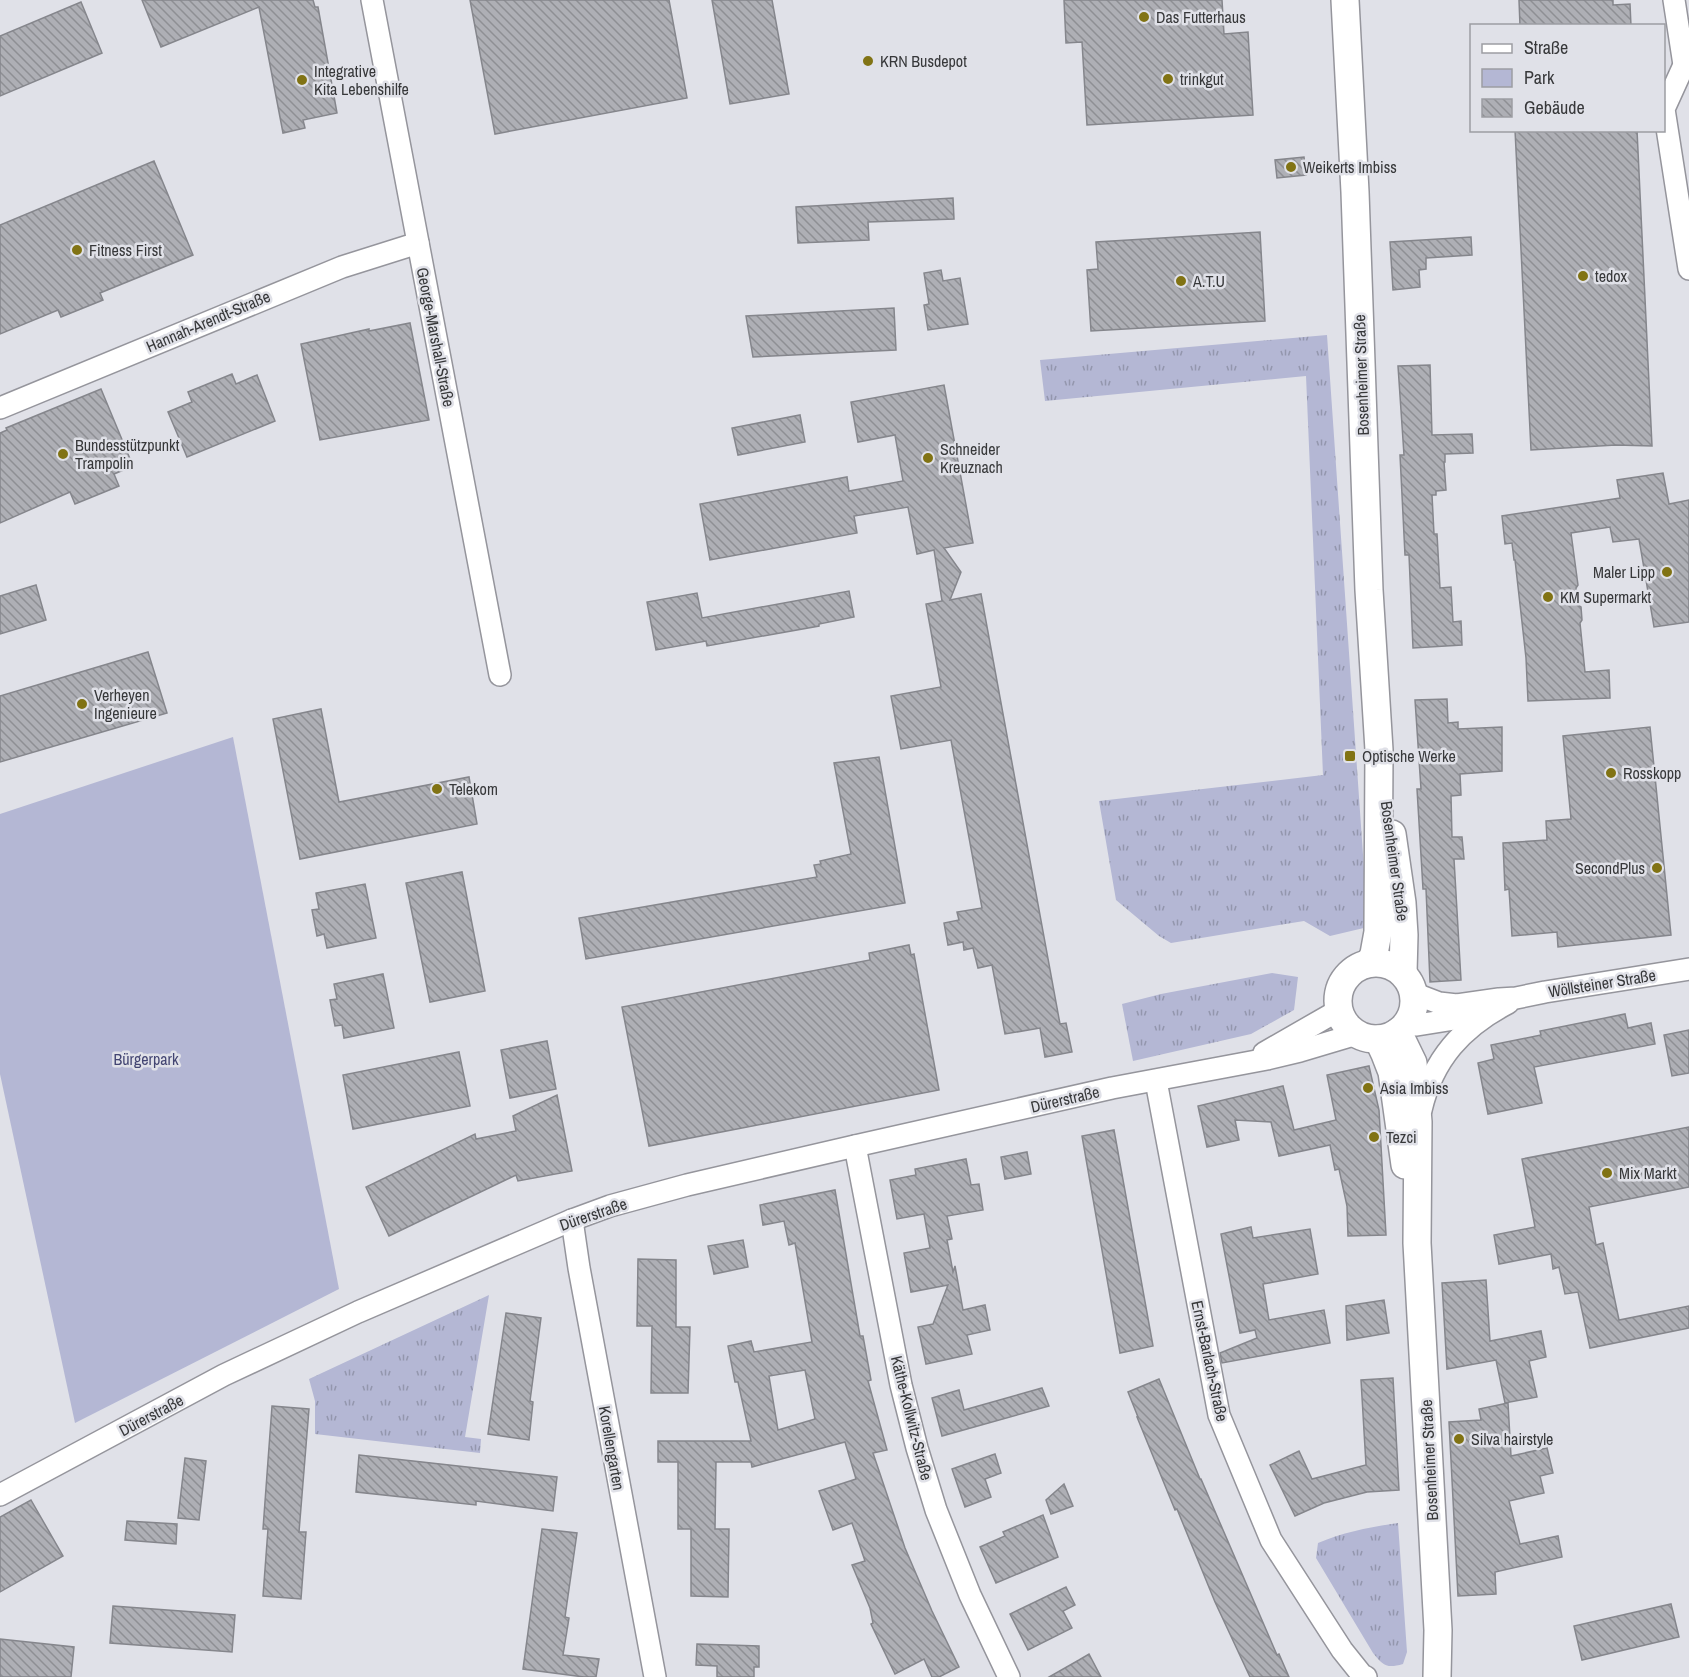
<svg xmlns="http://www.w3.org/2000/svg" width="1689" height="1677" viewBox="0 0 1689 1677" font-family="'Archivo Narrow',sans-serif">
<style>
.grass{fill:url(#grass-tufts)}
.park{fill:#b4b7d4}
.building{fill:url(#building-back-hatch);stroke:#85868c;stroke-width:1.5;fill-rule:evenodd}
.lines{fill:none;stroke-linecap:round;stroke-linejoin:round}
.minor-casing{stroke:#95959c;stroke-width:24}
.tertiary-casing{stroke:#95959c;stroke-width:30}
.minor{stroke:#fff;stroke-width:21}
.tertiary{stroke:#fff;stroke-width:27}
.poi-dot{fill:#817314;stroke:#e0e1e8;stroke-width:2}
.labels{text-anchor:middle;stroke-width:5;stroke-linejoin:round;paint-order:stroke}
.poi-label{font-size:16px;fill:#37383a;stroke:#e0e1e8;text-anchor:start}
.street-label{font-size:16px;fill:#37383a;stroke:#e0e1e8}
.park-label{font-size:16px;fill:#434572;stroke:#e0e1e8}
</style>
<defs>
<pattern id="grass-tufts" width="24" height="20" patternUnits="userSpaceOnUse" patternTransform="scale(1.5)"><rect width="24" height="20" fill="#b4b7d4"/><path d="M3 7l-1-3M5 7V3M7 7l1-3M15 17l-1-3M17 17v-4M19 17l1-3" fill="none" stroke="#9396ad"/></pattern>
<pattern id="building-back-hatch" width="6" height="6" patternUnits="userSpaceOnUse" patternTransform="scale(1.5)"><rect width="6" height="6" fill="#aeafb5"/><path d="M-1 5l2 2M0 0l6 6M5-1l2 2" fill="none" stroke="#8e8f94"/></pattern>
</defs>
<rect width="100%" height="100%" fill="#e0e1e8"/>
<g class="grass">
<polygon points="1327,335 1368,927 1330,936 1304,921 1171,943 1159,936 1116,900 1099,801 1323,775 1306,376 1045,401 1040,360"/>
<polygon points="1272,973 1298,977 1294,1010 1251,1034 1133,1061 1122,1004 1161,994"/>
<polygon points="489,1295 465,1437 481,1439 480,1453 315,1434 315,1401 309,1379"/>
<path d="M1398,1523L1407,1652L1403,1664C1386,1669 1383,1665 1373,1653L1316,1558L1318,1543C1344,1532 1370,1527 1398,1523Z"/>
</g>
<polygon class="park" points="233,737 339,1289 75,1423 0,1074 0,814"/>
<g class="building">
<polygon points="142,0 313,0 315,7 318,7 337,113 303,120 305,128 283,133 259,7 161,47"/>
<polygon points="470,0 669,0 687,98 495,134"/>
<polygon points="712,0 772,0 789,94 730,104"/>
<polygon points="1064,0 1222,0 1224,34 1248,32 1253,115 1087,125 1082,42 1066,43"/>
<polygon points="1519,0 1613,0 1613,5 1630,4 1631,26 1520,26"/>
<polygon points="81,2 102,53 0,96 0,36"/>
<polygon points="1515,130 1637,130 1652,446 1616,445 1531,450"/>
<polygon points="1304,157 1306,175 1277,178 1275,160"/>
<polygon points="154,161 193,255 100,293 103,300 61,317 58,310 0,334 0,225"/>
<polygon points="953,198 954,219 868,222 869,240 798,243 796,207"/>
<polygon points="1260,232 1265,321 1091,331 1087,270 1098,269 1096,242"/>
<polygon points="1471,237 1472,255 1426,258 1426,269 1419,270 1420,287 1393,290 1390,242"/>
<polygon points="941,270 943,281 960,278 968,324 928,330 924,305 929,304 924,273"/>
<polygon points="894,308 896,350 753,357 746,316"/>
<polygon points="410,323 429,420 320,440 301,344 369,329 369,331"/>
<polygon points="1430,365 1432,435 1472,434 1473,453 1445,454 1445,462 1444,462 1446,490 1436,491 1436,495 1432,495 1434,534 1437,534 1440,588 1451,587 1453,622 1461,621 1462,645 1413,648 1409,555 1405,555 1400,455 1404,455 1398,366"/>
<polygon points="232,374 236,384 257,375 275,421 187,457 168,412 192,402 188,392"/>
<polygon points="944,385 973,543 944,548 961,572 950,600 981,594 1060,1024 1066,1023 1072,1052 1045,1057 1040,1028 1005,1034 992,965 978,968 973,948 964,950 963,942 948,945 944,923 959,920 957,912 982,908 951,740 901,749 891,696 941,687 926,604 942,601 934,550 917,554 908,507 854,516 857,533 710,560 700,504 847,477 849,491 903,481 895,435 858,442 851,402"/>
<polygon points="101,389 133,466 114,474 119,486 75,504 70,492 0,523 0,433 7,430 6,428"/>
<polygon points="800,415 805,442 738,455 732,428"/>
<polygon points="1663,473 1669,504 1689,500 1689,622 1654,627 1639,539 1613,542 1610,527 1571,533 1578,585 1576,588 1578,605 1581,607 1582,620 1580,623 1585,672 1609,670 1610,698 1528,701 1526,658 1515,560 1514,560 1512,543 1505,544 1502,516 1620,498 1617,480"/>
<polygon points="36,585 46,620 0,634 0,596"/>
<polygon points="849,591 854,617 819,624 819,626 707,646 706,641 656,650 647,602 697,593 702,618"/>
<polygon points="148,652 167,713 0,762 0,696"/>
<polygon points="1447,699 1448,723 1458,722 1458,729 1502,727 1502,771 1460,774 1461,795 1451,796 1452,837 1462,837 1464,859 1454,859 1461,980 1430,982 1426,889 1423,889 1417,789 1421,789 1415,700"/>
<polygon points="321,709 339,802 469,777 477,824 300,859 273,719"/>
<polygon points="1650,727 1671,935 1558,947 1557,932 1512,936 1509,889 1505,890 1503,843 1547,840 1546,821 1571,819 1563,736"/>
<polygon points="879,757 905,903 586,959 579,918 817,877 814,865 821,864 820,861 851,854 834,763"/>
<polygon points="462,872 485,991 430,1002 406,883"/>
<polygon points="365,884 376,938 327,948 324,934 317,936 312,910 319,909 316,893"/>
<polygon points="909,945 911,955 914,954 939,1090 649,1146 622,1007 870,960 869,953"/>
<polygon points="383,974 394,1028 344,1038 342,1025 335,1026 330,1000 337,999 334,984"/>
<polygon points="1625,1014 1628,1028 1651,1023 1655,1044 1534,1067 1542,1103 1488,1114 1478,1063 1494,1059 1491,1045 1541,1035 1540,1031"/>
<polygon points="1689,1030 1689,1073 1672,1076 1664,1035"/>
<polygon points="547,1041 556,1089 510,1098 501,1050"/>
<polygon points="459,1052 470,1106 353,1129 343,1075"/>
<polygon points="1369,1066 1379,1110 1386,1235 1348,1236 1347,1206 1339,1169 1335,1170 1330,1145 1279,1156 1271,1122 1235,1120 1239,1140 1207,1147 1198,1106 1283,1086 1294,1130 1336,1120 1327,1075"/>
<polygon points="557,1095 572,1171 518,1181 516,1175 389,1236 366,1187 475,1134 476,1139 516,1131 513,1116"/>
<polygon points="1689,1127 1689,1187 1589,1207 1596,1245 1603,1243 1619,1320 1689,1306 1689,1328 1590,1348 1578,1292 1565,1294 1559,1267 1553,1269 1551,1254 1499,1264 1494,1235 1535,1227 1522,1159"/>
<polygon points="1114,1130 1153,1346 1120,1353 1082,1136"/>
<polygon points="1027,1152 1031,1174 1005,1179 1001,1157"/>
<polygon points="966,1159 971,1185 979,1184 983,1210 947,1216 952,1239 947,1240 953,1272 955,1266 963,1310 985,1305 990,1330 967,1335 972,1354 926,1364 918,1327 933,1324 948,1285 911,1292 904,1253 930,1248 924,1214 897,1219 890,1180 916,1175 915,1169"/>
<path d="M835,1190L860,1336H863L871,1380L868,1381L887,1450L873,1453L905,1548L932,1611L959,1667L939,1677H932L924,1659L895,1674L871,1624L873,1623L870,1608L852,1565L865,1561L852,1523L833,1530L819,1491L856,1479L845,1442L752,1467L751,1462H716L715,1529H729L728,1597L691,1596V1529H678V1462H658V1441H751L738,1382H735L728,1346L751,1341L754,1352L812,1342L795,1243L789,1245L784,1221L763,1225L760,1205ZM805,1370L815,1419L778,1430L769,1376Z"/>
<polygon points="1251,1227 1253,1238 1310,1229 1318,1274 1263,1284 1269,1320 1324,1310 1330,1343 1222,1363 1220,1353 1257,1338 1255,1330 1240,1333 1221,1234"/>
<polygon points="743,1240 748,1267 714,1274 708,1246"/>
<polygon points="638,1259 676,1260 676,1327 690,1327 688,1393 651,1393 652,1326 637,1326"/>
<polygon points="1486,1280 1490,1341 1541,1331 1546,1357 1529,1361 1537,1397 1505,1403 1496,1360 1447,1369 1442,1283"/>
<polygon points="1384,1300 1389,1333 1347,1340 1346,1306"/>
<polygon points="506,1313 541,1318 530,1401 533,1402 529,1440 488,1434"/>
<polygon points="1393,1378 1399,1490 1367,1492 1324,1503 1295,1516 1270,1465 1299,1451 1312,1479 1366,1465 1361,1380"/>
<polygon points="1159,1379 1200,1479 1201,1479 1277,1655 1279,1654 1289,1677 1250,1677 1215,1602 1177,1509 1175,1510 1137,1417 1138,1417 1128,1392"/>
<polygon points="1042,1388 1049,1406 942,1436 932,1398 959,1390 964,1410"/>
<polygon points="1508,1403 1511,1456 1547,1448 1553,1473 1540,1476 1544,1493 1509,1501 1520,1544 1558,1536 1562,1557 1495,1572 1496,1594 1458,1596 1449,1422 1481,1420 1479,1409"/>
<polygon points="272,1406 309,1409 299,1532 306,1532 301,1599 263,1596 268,1529 263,1529"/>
<polygon points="995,1454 1001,1473 985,1479 991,1497 965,1507 952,1469"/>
<polygon points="359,1455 557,1477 553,1511 476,1501 476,1505 356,1492"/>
<polygon points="185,1458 206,1461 199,1520 178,1518"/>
<polygon points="1064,1484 1073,1506 1051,1514 1046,1500"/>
<polygon points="31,1500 63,1556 0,1592 0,1517"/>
<polygon points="1043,1515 1058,1557 996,1583 980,1547 1005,1536 1003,1532"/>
<polygon points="127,1521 177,1524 176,1544 125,1540"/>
<polygon points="542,1529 577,1533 565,1617 569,1618 563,1655 599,1659 596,1677 584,1677 523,1669"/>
<polygon points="1066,1587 1075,1605 1063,1611 1072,1628 1028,1650 1010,1614"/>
<polygon points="1671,1604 1679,1637 1582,1660 1574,1626"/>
<polygon points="113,1606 235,1615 232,1652 110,1643"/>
<polygon points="0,1639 74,1647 71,1677 0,1677"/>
<polygon points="697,1644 759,1646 759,1667 754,1667 754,1677 717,1677 717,1666 696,1665"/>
<polygon points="1089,1654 1101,1677 1049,1677 1079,1660"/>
</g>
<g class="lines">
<g class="minor-casing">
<g id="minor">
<polyline points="372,0 500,675"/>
<polyline points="1674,0 1684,65"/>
<polyline points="1689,61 1684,65 1664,109 1689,269"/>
<polyline points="0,408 342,267 418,243"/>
<polyline points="1413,993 1439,1003 1457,1005 1499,999 1516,998 1545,992 1689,969"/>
<polyline points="1406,1024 1417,1025 1486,1014"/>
<polyline points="1264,1053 1339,1010"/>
<polyline points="1156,1081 1219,1415 1271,1540 1342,1650 1362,1675 1366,1677"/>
<path d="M1421,1110C1433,1059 1462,1027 1508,1003"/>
<polyline points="855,1146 901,1385 917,1448 936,1510 970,1595 1009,1677"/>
<polyline points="572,1220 579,1268 655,1677"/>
<polyline points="0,1495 224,1375 358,1312 572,1220 610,1206 687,1185 855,1146 1112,1088 1267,1059 1300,1051 1357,1034"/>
</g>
</g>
<g class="tertiary-casing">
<g id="tertiary">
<polyline points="1345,0 1355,192 1369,590 1379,750 1378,932 1374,954 1370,963"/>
<polyline points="1392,834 1402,903 1404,935 1403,973"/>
<circle cx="1376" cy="1001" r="38"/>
<polyline points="1398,1032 1413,1063 1418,1122 1417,1243 1438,1630 1437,1677"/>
<polyline points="1378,1039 1385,1054 1392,1072 1405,1165"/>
</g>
</g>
<use href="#minor" class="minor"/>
<use href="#tertiary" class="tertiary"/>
</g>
<g class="poi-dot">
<circle cx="1144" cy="17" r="6"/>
<circle cx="868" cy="61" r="6"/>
<circle cx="1168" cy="79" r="6"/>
<circle cx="302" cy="80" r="6"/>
<circle cx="1291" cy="167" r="6"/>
<circle cx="77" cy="250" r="6"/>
<circle cx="1583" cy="276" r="6"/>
<circle cx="1181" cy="281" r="6"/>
<circle cx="63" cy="454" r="6"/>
<circle cx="928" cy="458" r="6"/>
<circle cx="1667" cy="572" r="6"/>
<circle cx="1548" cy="597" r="6"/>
<circle cx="82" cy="704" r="6"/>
<rect x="1344" y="750" width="12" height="12" rx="3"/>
<circle cx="1611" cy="773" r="6"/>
<circle cx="437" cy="789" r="6"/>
<circle cx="1657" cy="868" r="6"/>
<circle cx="1368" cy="1088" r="6"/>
<circle cx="1374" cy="1137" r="6"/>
<circle cx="1607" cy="1173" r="6"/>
<circle cx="1459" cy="1439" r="6"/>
</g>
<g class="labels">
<g class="poi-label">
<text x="1156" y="23">Das Futterhaus</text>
<text x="880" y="67">KRN Busdepot</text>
<text x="314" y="77">Integrative<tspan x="314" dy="18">Kita Lebenshilfe</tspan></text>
<text x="1180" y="85">trinkgut</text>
<text x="1303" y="173">Weikerts Imbiss</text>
<text x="89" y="256">Fitness First</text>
<text x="1595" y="282">tedox</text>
<text x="1193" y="287">A.T.U</text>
<text x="75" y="451">Bundesstützpunkt<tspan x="75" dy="18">Trampolin</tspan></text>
<text x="940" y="455">Schneider<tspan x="940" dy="18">Kreuznach</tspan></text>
<text x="1655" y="578" text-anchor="end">Maler Lipp</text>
<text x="1560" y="603">KM Supermarkt</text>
<text x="94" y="701">Verheyen<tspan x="94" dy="18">Ingenieure</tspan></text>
<text x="1362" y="762">Optische Werke</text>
<text x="1623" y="779">Rosskopp</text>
<text x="449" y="795">Telekom</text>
<text x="1645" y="874" text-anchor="end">SecondPlus</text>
<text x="1380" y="1094">Asia Imbiss</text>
<text x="1386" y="1143">Tezci</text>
<text x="1619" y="1179">Mix Markt</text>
<text x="1471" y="1445">Silva hairstyle</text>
</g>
<g class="street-label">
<text transform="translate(208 321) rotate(-23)" y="6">Hannah-Arendt-Straße</text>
<text transform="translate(436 337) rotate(79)" y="6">George-Marshall-Straße</text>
<text transform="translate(1361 375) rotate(-92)" y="6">Bosenheimer Straße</text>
<text transform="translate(1395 861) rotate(82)" y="6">Bosenheimer Straße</text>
<text transform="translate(1602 983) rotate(-9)" y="6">Wöllsteiner Straße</text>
<text transform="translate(1065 1099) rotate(-13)" y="6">Dürerstraße</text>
<text transform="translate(593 1214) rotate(-19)" y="6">Dürerstraße</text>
<text transform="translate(1210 1361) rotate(78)" y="6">Ernst-Barlach-Straße</text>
<text transform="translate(151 1415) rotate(-28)" y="6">Dürerstraße</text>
<text transform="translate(912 1418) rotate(76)" y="6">Käthe-Kollwitz-Straße</text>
<text transform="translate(612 1448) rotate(80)" y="6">Korellengarten</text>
<text transform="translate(1429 1460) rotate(-93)" y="6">Bosenheimer Straße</text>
</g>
<g class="park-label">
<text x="146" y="1065">Bürgerpark</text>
</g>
</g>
<rect x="1470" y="24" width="195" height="108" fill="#e0e1e8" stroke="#9c9da2" stroke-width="1.5"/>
<rect x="1482" y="44" width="30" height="9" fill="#ffffff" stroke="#9c9da2" stroke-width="1.5"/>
<text x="1524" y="54" font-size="18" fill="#37383a">Straße</text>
<rect x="1482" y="69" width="30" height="18" fill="#b4b7d4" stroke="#9c9da2" stroke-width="1.5"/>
<text x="1524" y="84" font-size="18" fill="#37383a">Park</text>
<rect x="1482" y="99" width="30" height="18" fill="url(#building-back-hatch)" stroke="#9c9da2" stroke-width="1.5"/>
<text x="1524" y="114" font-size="18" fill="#37383a">Gebäude</text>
</svg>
